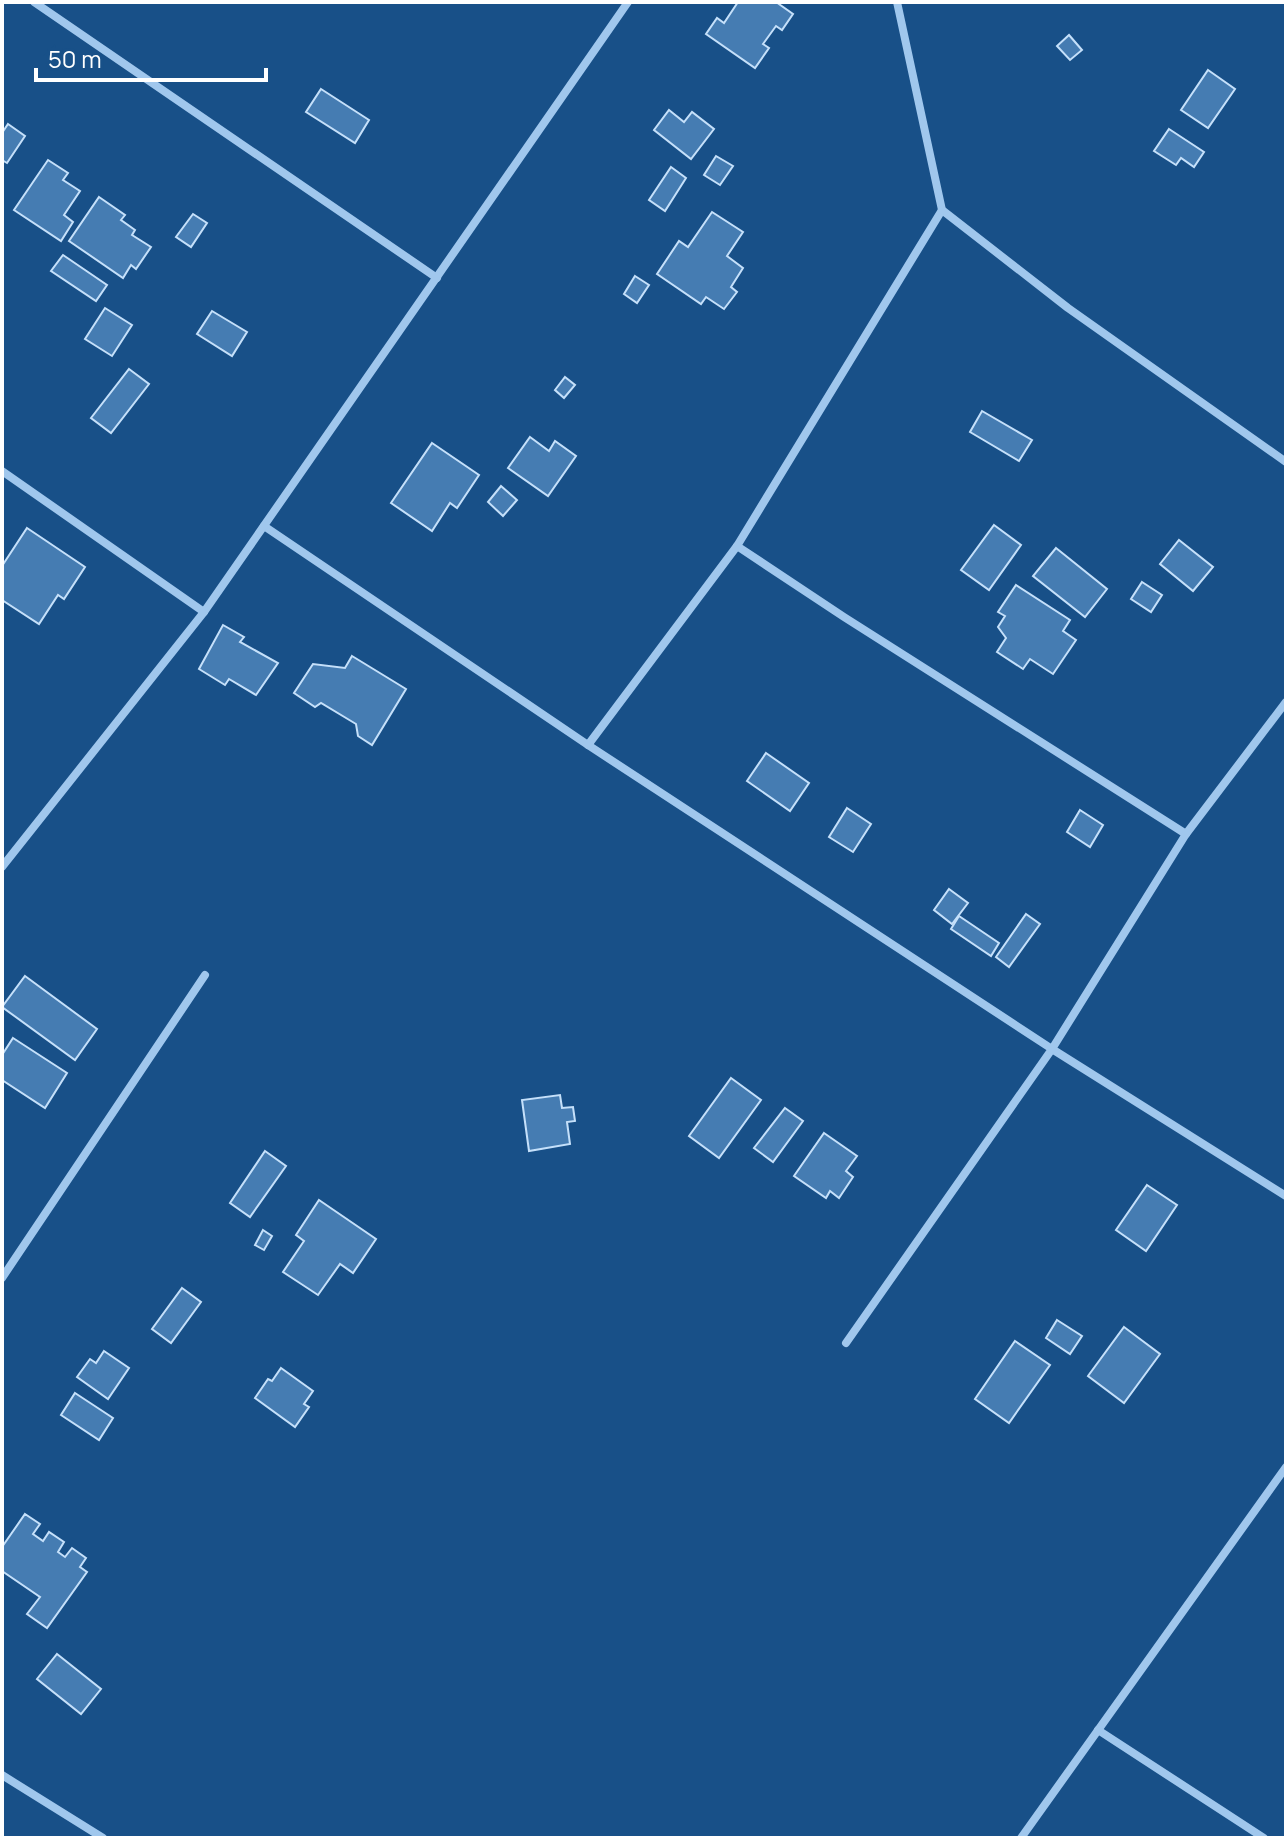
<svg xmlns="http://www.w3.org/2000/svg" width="1288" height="1840" viewBox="0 0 1288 1840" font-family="Manrope,sans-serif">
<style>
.building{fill:#457cb2;stroke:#c5e0fa;stroke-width:2}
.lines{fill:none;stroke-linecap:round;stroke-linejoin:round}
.minor{stroke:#a0c7ed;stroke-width:8}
</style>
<rect width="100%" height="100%" fill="#185088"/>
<g class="building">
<polygon points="738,2 776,2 793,14 782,30 776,26 763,44 769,48 755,68 706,34 717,18 724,23"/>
<polygon points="1069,35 1082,50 1070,60 1057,46"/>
<polygon points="1208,70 1235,89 1208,128 1181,110"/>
<polygon points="321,89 369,120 355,143 306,112"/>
<polygon points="669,110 684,122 692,112 714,129 691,159 654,130"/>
<polygon points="8,124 25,136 7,163 2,160 2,133"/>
<polygon points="1169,129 1204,152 1194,167 1181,158 1176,165 1154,151"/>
<polygon points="716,156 733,166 720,185 704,175"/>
<polygon points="48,160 68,173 63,180 80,191 64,215 73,222 61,241 14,210"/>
<polygon points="671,167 686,178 665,211 649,200"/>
<polygon points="99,197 125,215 121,220 135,230 132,235 151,247 136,269 131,265 123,278 69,241"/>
<polygon points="712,212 743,232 727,256 743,268 731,287 737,292 724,309 706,297 701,304 657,274 679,241 688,247"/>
<polygon points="193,214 207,223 191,247 176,237"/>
<polygon points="63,255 107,285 96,301 51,271"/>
<polygon points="635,276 649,285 637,303 624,294"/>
<polygon points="105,308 132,325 112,356 85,339"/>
<polygon points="212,311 247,332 232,356 197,334"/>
<polygon points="129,369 149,384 111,433 91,418"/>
<polygon points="565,377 575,385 564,398 555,390"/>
<polygon points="982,411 1032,440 1019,461 970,432"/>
<polygon points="530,437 549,451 555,441 576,456 548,496 508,468"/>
<polygon points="432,443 479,475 457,508 450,503 432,531 391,503"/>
<polygon points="501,486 517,500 503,516 488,502"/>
<polygon points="994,525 1021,545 989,590 961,570"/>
<polygon points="27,528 85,567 64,599 58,595 39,624 2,600 2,566"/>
<polygon points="1179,540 1213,567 1193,591 1160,564"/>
<polygon points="1056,548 1107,589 1085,617 1033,576"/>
<polygon points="1142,582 1162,595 1151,612 1131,599"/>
<polygon points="1016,585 1070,620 1063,631 1076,640 1053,674 1030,659 1023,669 997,652 1006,638 998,627 1005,616 998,612"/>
<polygon points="223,625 244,637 240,642 278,663 256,695 229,679 225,685 199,669"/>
<polygon points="352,656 406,689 372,745 358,736 356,724 321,703 315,707 294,693 313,664 345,668"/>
<polygon points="766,753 809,783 790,811 747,781"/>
<polygon points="847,808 871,824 853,852 829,837"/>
<polygon points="1080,810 1103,825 1090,847 1067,832"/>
<polygon points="949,889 968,903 952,924 934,910"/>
<polygon points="1026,914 1040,924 1009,967 996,957"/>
<polygon points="959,916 999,943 991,956 951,929"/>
<polygon points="25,976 97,1029 75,1060 2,1007"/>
<polygon points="13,1038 67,1073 45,1108 2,1080 2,1055"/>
<polygon points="731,1078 761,1100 719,1158 689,1136"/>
<polygon points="560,1095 562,1108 573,1107 575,1121 567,1122 570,1144 529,1151 522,1100"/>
<polygon points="785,1108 803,1121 773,1162 754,1148"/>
<polygon points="824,1133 857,1156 846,1171 853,1177 839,1198 830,1191 826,1198 794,1176"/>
<polygon points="265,1151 286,1166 250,1217 230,1203"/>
<polygon points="1147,1185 1177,1205 1146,1251 1116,1230"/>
<polygon points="319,1200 376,1239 353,1273 340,1264 318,1295 283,1272 304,1241 296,1235"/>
<polygon points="263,1230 272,1236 264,1250 255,1245"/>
<polygon points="182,1288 201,1302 171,1343 152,1329"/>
<polygon points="1057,1320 1082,1336 1070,1354 1046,1338"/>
<polygon points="1124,1327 1160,1354 1124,1403 1088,1376"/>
<polygon points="1015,1341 1050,1365 1009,1423 975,1399"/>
<polygon points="104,1351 129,1368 108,1399 77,1377 90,1359 96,1363"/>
<polygon points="281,1368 313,1391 304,1404 309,1407 295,1427 255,1398 268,1379 272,1381"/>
<polygon points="75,1393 113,1418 99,1440 61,1415"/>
<polygon points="25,1514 40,1524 33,1534 43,1541 49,1532 64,1542 58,1552 65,1557 72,1548 86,1558 80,1567 87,1572 47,1628 27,1614 40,1597 2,1571 2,1547"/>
<polygon points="57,1654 101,1689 81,1714 37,1679"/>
</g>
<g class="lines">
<g class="minor">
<polyline points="34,2 437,278"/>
<polyline points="897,2 942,210 1068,308 1286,462"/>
<polyline points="2,471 204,612"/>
<polyline points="264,526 588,745 1052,1049 846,1343"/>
<polyline points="737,546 844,617 1186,834"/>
<polyline points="1286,702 1186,834 1052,1049 1286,1196"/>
<polyline points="588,745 737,546 942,210"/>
<polyline points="2,867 204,612 628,2"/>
<polyline points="2,1278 205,975"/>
<polyline points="1098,1730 1264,1838"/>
<polyline points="2,1775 103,1838"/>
<polyline points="1021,1838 1286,1467"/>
</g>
</g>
<rect width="1288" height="1840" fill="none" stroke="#ffffff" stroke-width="8"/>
<path d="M36 68v12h230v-12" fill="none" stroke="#ffffff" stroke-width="4"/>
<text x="48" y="68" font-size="24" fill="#ffffff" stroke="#185088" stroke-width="6" paint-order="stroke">50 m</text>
</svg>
